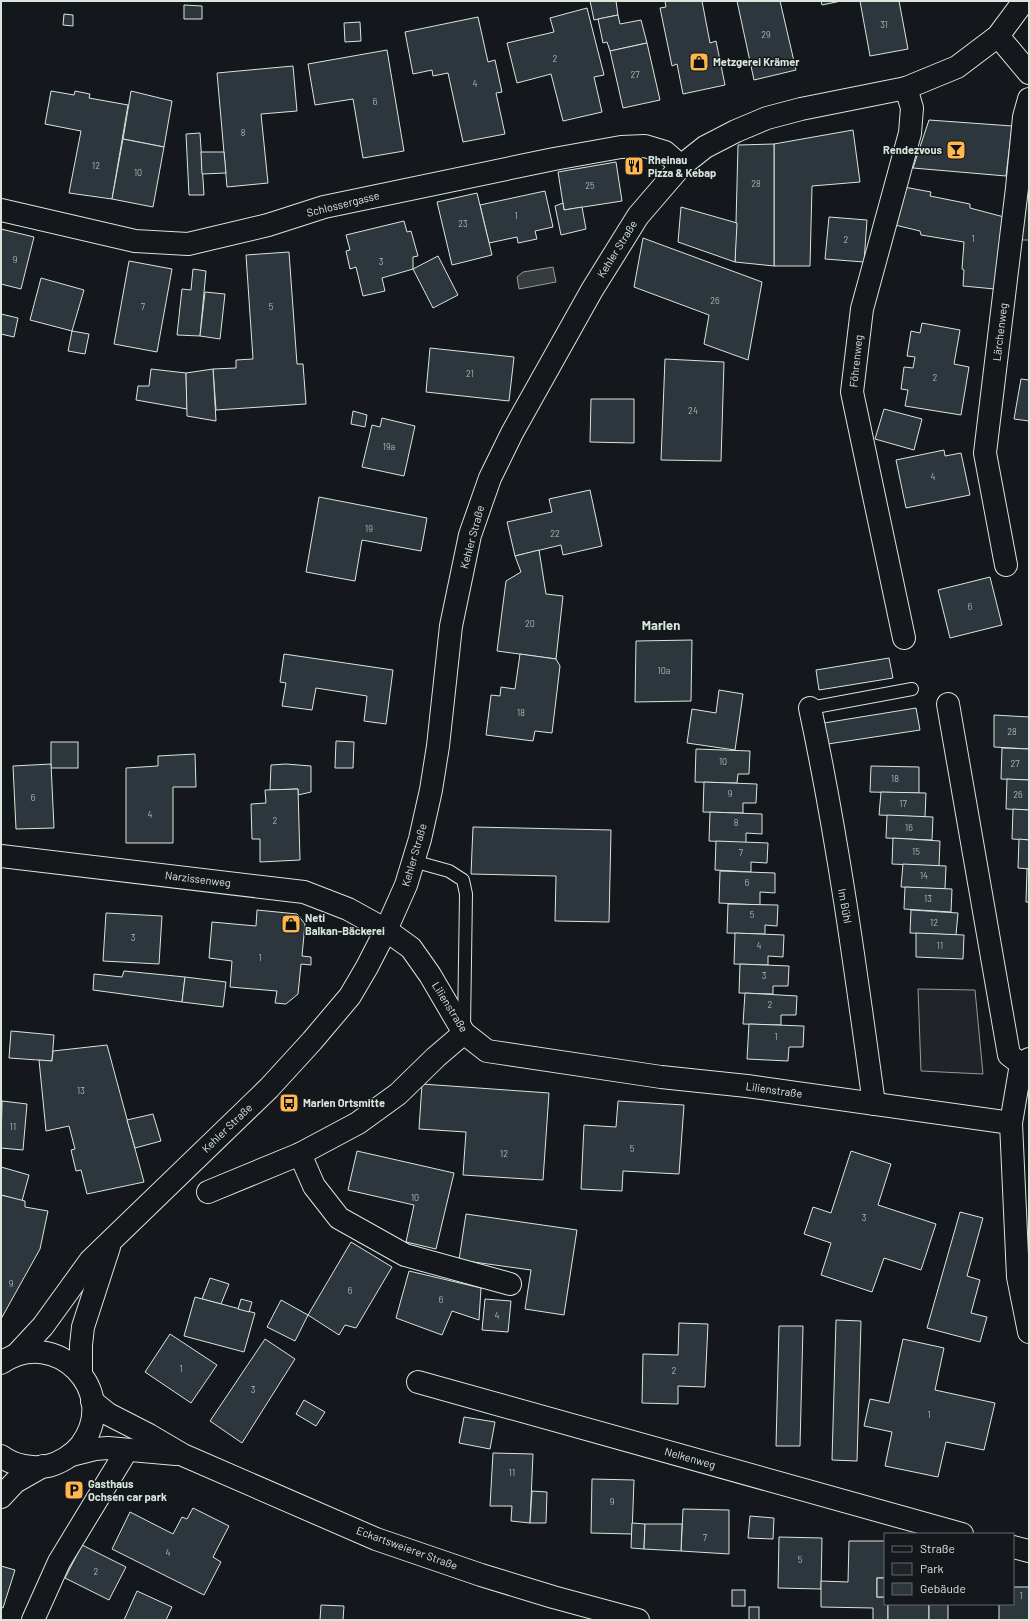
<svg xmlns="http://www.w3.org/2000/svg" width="1030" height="1621" viewBox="0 0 1030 1621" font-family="Barlow,sans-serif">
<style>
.green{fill:#202428;stroke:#939e99}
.parking{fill:#24282b;stroke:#939e99}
.water{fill:#363b3e;stroke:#939e99}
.building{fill:#2c363c;stroke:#d8e6dc}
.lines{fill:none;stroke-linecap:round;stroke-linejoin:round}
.service-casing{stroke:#d8e6dc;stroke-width:14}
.minor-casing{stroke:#d8e6dc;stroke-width:24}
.secondary-casing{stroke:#d8e6dc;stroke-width:24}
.primary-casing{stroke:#d8e6dc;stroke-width:24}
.service{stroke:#14181c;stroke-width:12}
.minor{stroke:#14181c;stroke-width:22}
.secondary{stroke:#14181c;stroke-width:22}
.primary{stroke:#14181c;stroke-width:22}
.labels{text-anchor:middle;stroke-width:3;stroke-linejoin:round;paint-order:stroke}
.number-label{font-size:9px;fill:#adbab4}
.poi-label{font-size:11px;font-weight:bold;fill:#d8e6dc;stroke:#14181c;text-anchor:start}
.street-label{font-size:11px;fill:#d8e6dc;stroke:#14181c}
.quarter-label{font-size:13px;font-weight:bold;fill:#d8e6dc;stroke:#14181c}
</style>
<rect width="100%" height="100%" fill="#14181c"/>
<polygon class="green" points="918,989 975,990 983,1074 921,1071"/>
<polygon class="parking" points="1029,147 1029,240 1022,240"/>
<polygon class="water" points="553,267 556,282 519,289 517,277 523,272"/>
<g class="building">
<polygon points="590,1 616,1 618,15 594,20"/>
<polygon points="665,1 702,1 710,43 716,41 725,85 683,94 677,64 672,66 660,8 666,7"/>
<polygon points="737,1 780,1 796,70 754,80"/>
<polygon points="821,1 841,1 822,5"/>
<polygon points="860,1 899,1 908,49 870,56"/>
<polygon points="184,5 202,6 202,19 184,19"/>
<polygon points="587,8 604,75 594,77 602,112 563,121 551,74 517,83 507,43 554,32 550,18"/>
<polygon points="64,14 73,15 73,26 63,25"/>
<polygon points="618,15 620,24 641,20 647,43 610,51 607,42 603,43 598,19"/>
<polygon points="478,17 488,62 495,60 502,92 496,93 505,134 463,142 448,73 433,76 432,70 413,74 405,32"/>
<polygon points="360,22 361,41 345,42 344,23"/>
<polygon points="647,43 660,100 623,108 610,51"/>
<polygon points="387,50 404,151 363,158 353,99 315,105 308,64"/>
<polygon points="293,66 297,111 261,114 268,183 227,187 217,73"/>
<polygon points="51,91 74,95 75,91 90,94 89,98 128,105 112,199 69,193 81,131 45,124"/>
<polygon points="131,91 172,101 164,147 123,139"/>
<polygon points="929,120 1012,126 1006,176 913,168"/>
<polygon points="853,130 860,182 812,186 810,266 774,266 774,144"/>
<polygon points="200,133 204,195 189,195 186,134"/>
<polygon points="123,139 164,147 153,207 112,199"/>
<polygon points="774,144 774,266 735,262 738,145"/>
<polygon points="201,152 224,152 226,173 202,174"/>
<polygon points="616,162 622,201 564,210 558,172"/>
<polygon points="904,187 931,192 930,196 970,204 970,208 1004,217 995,289 963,286 964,270 962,269 964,242 921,235 920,231 895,225"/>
<polygon points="545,191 553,227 535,231 537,239 518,243 517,237 489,243 480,205"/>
<polygon points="477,193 492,255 452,265 437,202"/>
<polygon points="563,203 564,210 582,207 586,229 561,235 555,206"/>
<polygon points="681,207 737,223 735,262 678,242"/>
<polygon points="829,217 867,220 864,262 825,259"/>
<polygon points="404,221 407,232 411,231 418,256 413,257 413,269 382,278 385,291 363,296 356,267 350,269 346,251 350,250 346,235"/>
<polygon points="1,229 34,237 21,289 1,284"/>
<polygon points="643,238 762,282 748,360 704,344 709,315 634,287"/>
<polygon points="289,252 297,364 303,364 306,404 216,410 213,369 236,368 236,360 253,359 246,255"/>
<polygon points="438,256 458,295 433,308 413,269"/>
<polygon points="129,261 172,269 157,352 114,344"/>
<polygon points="193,269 206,271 200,336 177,335 182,289 191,290"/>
<polygon points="41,278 84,290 72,331 30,320"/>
<polygon points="205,292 225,294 220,339 200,336"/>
<polygon points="1,314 18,318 14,337 1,334"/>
<polygon points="922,323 960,330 954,364 969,367 961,415 905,406 908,390 901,389 904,367 913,368 915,357 907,356 911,331 920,333"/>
<polygon points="72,331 89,334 85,354 68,351"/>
<polygon points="430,348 514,357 509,401 426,392"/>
<polygon points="665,359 724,362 721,461 661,460"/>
<polygon points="151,369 186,373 187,409 136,400 138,386 149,386"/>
<polygon points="213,369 216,421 187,416 186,373"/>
<polygon points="1021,379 1029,380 1029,421 1014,419"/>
<polygon points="591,399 634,399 634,443 590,442"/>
<polygon points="884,409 922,419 914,450 875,439"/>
<polygon points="353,411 367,415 365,427 351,424"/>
<polygon points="382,418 415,426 404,476 362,467 372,425 380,427"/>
<polygon points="944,450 945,456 961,453 970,495 906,508 896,460"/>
<polygon points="590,490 602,546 563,555 561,545 515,556 507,522 552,512 549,499"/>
<polygon points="319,497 427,518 421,551 362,540 355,581 306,572"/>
<polygon points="539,550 546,594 563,596 556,659 497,651 506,581 521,572 515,556"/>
<polygon points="990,577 1002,625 950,638 938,590"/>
<polygon points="692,640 691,701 635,702 636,641"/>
<polygon points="284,654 393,670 386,724 364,721 367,696 316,688 312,710 282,706 286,683 280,682"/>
<polygon points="520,654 556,659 560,666 552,733 535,731 533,741 486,735 491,695 500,696 501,687 515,689"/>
<polygon points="889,658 893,678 819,690 816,670"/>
<polygon points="719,690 743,694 735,750 687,743 692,709 716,713"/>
<polygon points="916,708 920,730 828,744 824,723"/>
<polygon points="994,715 1029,717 1029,749 994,747"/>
<polygon points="336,741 354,742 353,768 335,768"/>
<rect x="51" y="742" width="27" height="26"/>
<polygon points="1002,748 1029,749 1029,780 1001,779"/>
<polygon points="696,749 750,751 749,774 738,774 737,783 695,782"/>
<polygon points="195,754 196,787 173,787 173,843 126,843 126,768 158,766 158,756"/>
<polygon points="51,764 54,828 16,829 13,766"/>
<polygon points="286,764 311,766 311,792 298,795 298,789 270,790 271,765"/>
<polygon points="871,766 919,767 919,793 870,792"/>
<polygon points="1007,779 1029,780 1029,810 1006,809"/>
<polygon points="704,782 757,784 756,803 743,803 743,813 703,812"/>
<polygon points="298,789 300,860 260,862 260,839 252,839 251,804 266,803 265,790"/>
<polygon points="881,792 926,793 925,817 879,815"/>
<polygon points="1013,809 1029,810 1029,840 1012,839"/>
<polygon points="710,812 762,814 762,834 746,833 746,843 709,841"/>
<polygon points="887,815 933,817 932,840 886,838"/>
<polygon points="473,827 611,830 609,922 555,921 556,876 471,874"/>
<polygon points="893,838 940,841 939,866 892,864"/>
<polygon points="1019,839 1029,840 1029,869 1018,868"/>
<polygon points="716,841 768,843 767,863 751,862 751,872 715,870"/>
<polygon points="903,864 946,866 945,889 901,887"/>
<polygon points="1027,869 1029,869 1029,902 1026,902"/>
<polygon points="720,871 775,873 775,893 760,892 760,905 719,903"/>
<polygon points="905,887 952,889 951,912 904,909"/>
<polygon points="728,904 778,905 777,926 765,925 765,934 727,933"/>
<polygon points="257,910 297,914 305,924 302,956 311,957 311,965 301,964 298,994 286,1004 275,1003 277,991 230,987 232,961 209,958 212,922 256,926"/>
<polygon points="911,910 958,913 956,935 910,933"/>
<polygon points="106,913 162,916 159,964 103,961"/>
<polygon points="735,933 784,935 783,957 768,956 768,965 734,964"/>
<polygon points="916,933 964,935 963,959 916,957"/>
<polygon points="740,964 789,966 788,986 773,986 773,994 739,993"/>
<polygon points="124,971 185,977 182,1002 93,990 94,974 122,977"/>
<polygon points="185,977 226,982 223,1007 182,1002"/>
<polygon points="745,993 797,996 796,1015 781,1015 781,1025 743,1024"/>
<polygon points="749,1024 804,1026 803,1047 789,1047 788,1061 747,1059"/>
<polygon points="11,1031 54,1035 52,1061 9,1058"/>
<polygon points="107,1045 144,1182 87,1194 81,1170 76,1171 71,1150 75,1149 69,1126 46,1131 39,1060 52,1061 53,1051"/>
<polygon points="422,1084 549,1093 543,1180 463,1175 466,1132 419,1129"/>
<polygon points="2,1101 27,1104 23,1150 1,1148"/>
<polygon points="618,1101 684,1105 679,1174 623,1171 622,1191 581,1189 584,1125 616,1127"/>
<polygon points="153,1114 161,1141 135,1148 127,1120"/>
<polygon points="357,1151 454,1173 436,1249 406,1242 414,1205 348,1190"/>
<polygon points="851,1151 891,1164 878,1205 936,1224 921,1270 884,1258 872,1292 821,1275 831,1243 804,1234 813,1207 831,1213"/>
<polygon points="1,1167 29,1175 22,1201 1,1195"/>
<polygon points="1,1195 25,1201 25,1207 48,1211 40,1249 1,1319"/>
<polygon points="960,1212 983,1218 967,1276 980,1280 971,1313 987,1317 980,1342 927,1328"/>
<polygon points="466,1214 577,1230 564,1315 525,1309 531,1270 459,1260"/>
<polygon points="351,1242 392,1267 356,1328 345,1325 339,1335 308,1315"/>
<polygon points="409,1271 481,1288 479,1320 452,1311 442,1335 396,1318"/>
<polygon points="210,1278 229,1284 221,1304 202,1299"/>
<polygon points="195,1297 255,1313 244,1352 184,1336"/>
<polygon points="241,1299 252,1302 249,1312 238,1309"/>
<polygon points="485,1299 511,1301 508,1332 482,1330"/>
<polygon points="281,1300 308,1315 295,1341 267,1327"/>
<polygon points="836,1320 861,1321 857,1461 832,1460"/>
<polygon points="679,1323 708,1324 705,1387 678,1386 678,1404 642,1403 643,1354 678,1355"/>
<polygon points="779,1326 803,1326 800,1446 776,1446"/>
<polygon points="170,1334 217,1365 191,1403 145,1372"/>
<polygon points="265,1339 295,1359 242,1443 210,1421"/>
<polygon points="903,1339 944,1348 935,1390 995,1403 984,1450 946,1442 938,1477 885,1466 892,1432 864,1426 870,1399 889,1403"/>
<polygon points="304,1400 325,1412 316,1426 296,1414"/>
<polygon points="464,1417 495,1422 490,1449 459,1443"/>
<polygon points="493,1453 533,1454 530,1523 511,1521 512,1506 490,1506"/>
<polygon points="592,1479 634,1480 632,1534 591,1533"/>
<polygon points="532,1491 547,1492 546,1523 530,1523"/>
<polygon points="193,1508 229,1526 213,1557 221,1562 204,1595 112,1549 130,1512 173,1534 182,1517 187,1519"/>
<polygon points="683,1509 729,1510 729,1554 681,1551"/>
<polygon points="750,1516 774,1518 773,1539 748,1538"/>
<polygon points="632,1523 645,1524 644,1549 631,1548"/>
<polygon points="645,1524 682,1524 681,1551 644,1549"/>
<polygon points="779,1537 822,1538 821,1589 778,1588"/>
<polygon points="849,1541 885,1541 885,1578 877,1578 877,1597 885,1597 885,1604 888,1604 888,1620 873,1620 873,1608 821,1607 821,1581 848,1582"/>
<polygon points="82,1545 126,1567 109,1600 65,1578"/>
<polygon points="1,1566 15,1570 3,1608 1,1607"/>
<rect x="877" y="1578" width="8" height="19"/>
<polygon points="1013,1587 1029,1587 1029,1620 999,1620 999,1604 1013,1604"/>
<rect x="732" y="1590" width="13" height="16"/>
<polygon points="137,1591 172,1607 166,1620 124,1620"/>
<rect x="888" y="1604" width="41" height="16"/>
<rect x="929" y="1604" width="19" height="16"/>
<polygon points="321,1605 344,1606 343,1620 320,1620"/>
<rect x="749" y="1607" width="10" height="13"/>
</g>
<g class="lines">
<g class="service-casing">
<g id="service">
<polyline points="810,708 912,689"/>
<polyline points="413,861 449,871 463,880 466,894 464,1028"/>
</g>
</g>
<g class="minor-casing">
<g id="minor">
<polyline points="998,36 1029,73"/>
<polyline points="1,210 135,241 188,244 268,225 324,207 554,159 621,147 645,146 665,152 681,166"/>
<polyline points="1006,565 985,453 1017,188 1024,117 1029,99"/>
<polyline points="904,638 852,392 862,309 910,133 912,108 906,88"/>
<polyline points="948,704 1009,1055 1021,1064"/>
<path d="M810,708C838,839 856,972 874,1104"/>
<polyline points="1,856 304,892 348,909 386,930 411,948 430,975 464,1033 487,1051 661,1077 747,1086 1011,1123 1018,1277 1029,1332"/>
<polyline points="1011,1123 1021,1064 1029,1059"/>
<polyline points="300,1154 314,1186 339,1218 405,1255 510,1284"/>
<polyline points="208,1192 300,1154 358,1123 398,1094 436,1057 464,1033"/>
<polyline points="418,1382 962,1534"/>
<polyline points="1013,1547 1029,1551"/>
<polyline points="33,1620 59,1562 127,1450"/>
</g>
</g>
<g class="secondary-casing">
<g id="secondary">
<polyline points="92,1401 108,1414 149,1435 183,1455 376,1539 481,1575 553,1597 638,1620"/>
<polyline points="71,1455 95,1449 108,1448 176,1454"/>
</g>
</g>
<g class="primary-casing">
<g id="primary">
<polyline points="17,1354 43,1326 90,1261 269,1088 312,1041 350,996 367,967 386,930 406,885 420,839 431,790 438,746 451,626 470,535 490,478 512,433 592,290 638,216 681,166 705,147 736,131 767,118 801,109 906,88 957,67 998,36 1024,1"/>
<path d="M1,1363C56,1325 121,1392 81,1445C73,1455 60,1463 48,1466C32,1469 14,1466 1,1456"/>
<polyline points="81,1374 81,1345 83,1327 109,1247"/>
<polyline points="1,1497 15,1482 43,1466"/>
</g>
</g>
<use href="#service" class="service"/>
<use href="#minor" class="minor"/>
<use href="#secondary" class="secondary"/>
<use href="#primary" class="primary"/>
</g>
<defs>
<g id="shop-square" transform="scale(1)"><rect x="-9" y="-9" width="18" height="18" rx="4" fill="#ffb74d" stroke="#14181c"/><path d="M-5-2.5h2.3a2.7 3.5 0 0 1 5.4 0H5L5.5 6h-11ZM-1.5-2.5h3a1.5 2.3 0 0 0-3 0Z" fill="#111"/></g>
<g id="bar-square" transform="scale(1)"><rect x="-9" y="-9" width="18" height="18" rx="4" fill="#ffb74d" stroke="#14181c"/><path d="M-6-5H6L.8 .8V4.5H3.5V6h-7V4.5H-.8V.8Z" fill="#111"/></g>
<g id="restaurant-square" transform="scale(1)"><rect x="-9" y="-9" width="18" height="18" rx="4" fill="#ffb74d" stroke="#14181c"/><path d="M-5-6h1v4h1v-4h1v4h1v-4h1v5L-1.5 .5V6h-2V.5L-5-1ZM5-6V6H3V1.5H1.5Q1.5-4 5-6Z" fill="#111"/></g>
<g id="bus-square" transform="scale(1)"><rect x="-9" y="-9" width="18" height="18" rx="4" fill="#ffb74d" stroke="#14181c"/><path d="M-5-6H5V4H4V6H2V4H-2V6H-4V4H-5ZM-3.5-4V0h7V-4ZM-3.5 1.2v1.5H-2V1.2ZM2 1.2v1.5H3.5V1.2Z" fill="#111"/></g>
<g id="parking-square" transform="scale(1)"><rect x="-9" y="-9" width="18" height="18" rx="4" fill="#ffb74d" stroke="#14181c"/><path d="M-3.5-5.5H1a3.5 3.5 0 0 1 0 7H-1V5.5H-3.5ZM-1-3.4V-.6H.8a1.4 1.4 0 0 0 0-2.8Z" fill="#111"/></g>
</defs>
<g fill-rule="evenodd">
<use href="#shop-square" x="699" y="62"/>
<use href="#bar-square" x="956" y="150"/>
<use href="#restaurant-square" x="634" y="166"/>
<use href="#shop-square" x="291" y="924"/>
<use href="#bus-square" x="289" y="1103"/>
<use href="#parking-square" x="74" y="1490"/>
</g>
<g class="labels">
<g class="number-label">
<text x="884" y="28">31</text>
<text x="766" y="38">29</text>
<text x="555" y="62">2</text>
<text x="635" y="78">27</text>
<text x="475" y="87">4</text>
<text x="375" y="105">6</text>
<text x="243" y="136">8</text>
<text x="96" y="169">12</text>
<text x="138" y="176">10</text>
<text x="756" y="187">28</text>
<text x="590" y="189">25</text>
<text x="516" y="219">1</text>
<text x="463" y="227">23</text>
<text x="973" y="242">1</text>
<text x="846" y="243">2</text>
<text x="15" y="263">9</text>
<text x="381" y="265">3</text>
<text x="715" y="304">26</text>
<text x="143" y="310">7</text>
<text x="271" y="310">5</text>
<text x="470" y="377">21</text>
<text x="935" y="381">2</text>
<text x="693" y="414">24</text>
<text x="389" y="450">19a</text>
<text x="933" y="480">4</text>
<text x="369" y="532">19</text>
<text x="555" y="537">22</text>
<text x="970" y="610">6</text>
<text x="530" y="627">20</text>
<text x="664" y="674">10a</text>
<text x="521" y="716">18</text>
<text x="1012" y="735">28</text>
<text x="723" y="765">10</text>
<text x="1015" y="767">27</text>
<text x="895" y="782">18</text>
<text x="730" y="797">9</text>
<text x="1018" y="798">26</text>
<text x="33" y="801">6</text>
<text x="903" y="807">17</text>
<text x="150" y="818">4</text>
<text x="275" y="824">2</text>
<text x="736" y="826">8</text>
<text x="909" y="831">16</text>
<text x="916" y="855">15</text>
<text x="741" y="856">7</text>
<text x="924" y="879">14</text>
<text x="747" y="886">6</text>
<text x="928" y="902">13</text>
<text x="752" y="918">5</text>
<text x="934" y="926">12</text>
<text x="133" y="941">3</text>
<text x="759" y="949">4</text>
<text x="940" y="949">11</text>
<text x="260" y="961">1</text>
<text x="764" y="979">3</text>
<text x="770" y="1008">2</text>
<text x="776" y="1040">1</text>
<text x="81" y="1094">13</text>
<text x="13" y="1130">11</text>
<text x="632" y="1152">5</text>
<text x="504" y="1157">12</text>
<text x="415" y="1201">10</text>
<text x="864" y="1221">3</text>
<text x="11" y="1287">9</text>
<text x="350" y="1294">6</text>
<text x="441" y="1303">6</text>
<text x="497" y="1319">4</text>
<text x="181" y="1372">1</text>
<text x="674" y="1374">2</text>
<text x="253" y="1393">3</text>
<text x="929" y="1418">1</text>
<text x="512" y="1476">11</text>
<text x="612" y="1505">9</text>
<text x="705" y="1541">7</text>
<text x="168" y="1556">4</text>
<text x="800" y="1563">5</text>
<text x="96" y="1575">2</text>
<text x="1021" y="1599">1</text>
</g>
<g class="poi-label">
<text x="713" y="66">Metzgerei Krämer</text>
<text x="942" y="154" text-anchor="end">Rendezvous</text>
<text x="648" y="164">Rheinau<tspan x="648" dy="13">Pizza &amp; Kebap</tspan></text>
<text x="305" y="922">Neti<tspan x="305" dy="13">Balkan-Bäckerei</tspan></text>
<text x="303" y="1107">Marlen Ortsmitte</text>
<text x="88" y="1488">Gasthaus<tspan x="88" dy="13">Ochsen car park</tspan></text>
</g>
<g class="street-label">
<text transform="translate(343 204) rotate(-14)" y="4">Schlossergasse</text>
<text transform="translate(617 249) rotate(-58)" y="4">Kehler Straße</text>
<text transform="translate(1000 332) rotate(-83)" y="4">Lärchenweg</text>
<text transform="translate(856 361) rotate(-84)" y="4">Föhrenweg</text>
<text transform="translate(472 537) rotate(-75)" y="4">Kehler Straße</text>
<text transform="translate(414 855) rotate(-74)" y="4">Kehler Straße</text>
<text transform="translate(198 879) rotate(7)" y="4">Narzissenweg</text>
<text transform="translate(845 906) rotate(80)" y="4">Im Bühl</text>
<text transform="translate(450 1007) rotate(58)" y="4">Lilienstraße</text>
<text transform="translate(774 1090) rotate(8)" y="4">Lilienstraße</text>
<text transform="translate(227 1128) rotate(-44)" y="4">Kehler Straße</text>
<text transform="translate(690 1458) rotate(16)" y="4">Nelkenweg</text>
<text transform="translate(407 1548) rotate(20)" y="4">Eckartsweierer Straße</text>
</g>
<g class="quarter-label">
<text x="661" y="630">Marlen</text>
</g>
</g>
<rect width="1030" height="1621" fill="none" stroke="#d8e6dc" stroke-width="4"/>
<rect x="884" y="1533" width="130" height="72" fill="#14181c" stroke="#626a69"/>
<rect x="892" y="1546" width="20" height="6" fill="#14181c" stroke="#626a69"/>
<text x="920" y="1553" font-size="12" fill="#d8e6dc">Straße</text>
<rect x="892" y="1563" width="20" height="12" fill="#202428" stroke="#626a69"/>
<text x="920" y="1573" font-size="12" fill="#d8e6dc">Park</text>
<rect x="892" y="1583" width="20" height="12" fill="#2c363c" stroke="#626a69"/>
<text x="920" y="1593" font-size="12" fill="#d8e6dc">Gebäude</text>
</svg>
